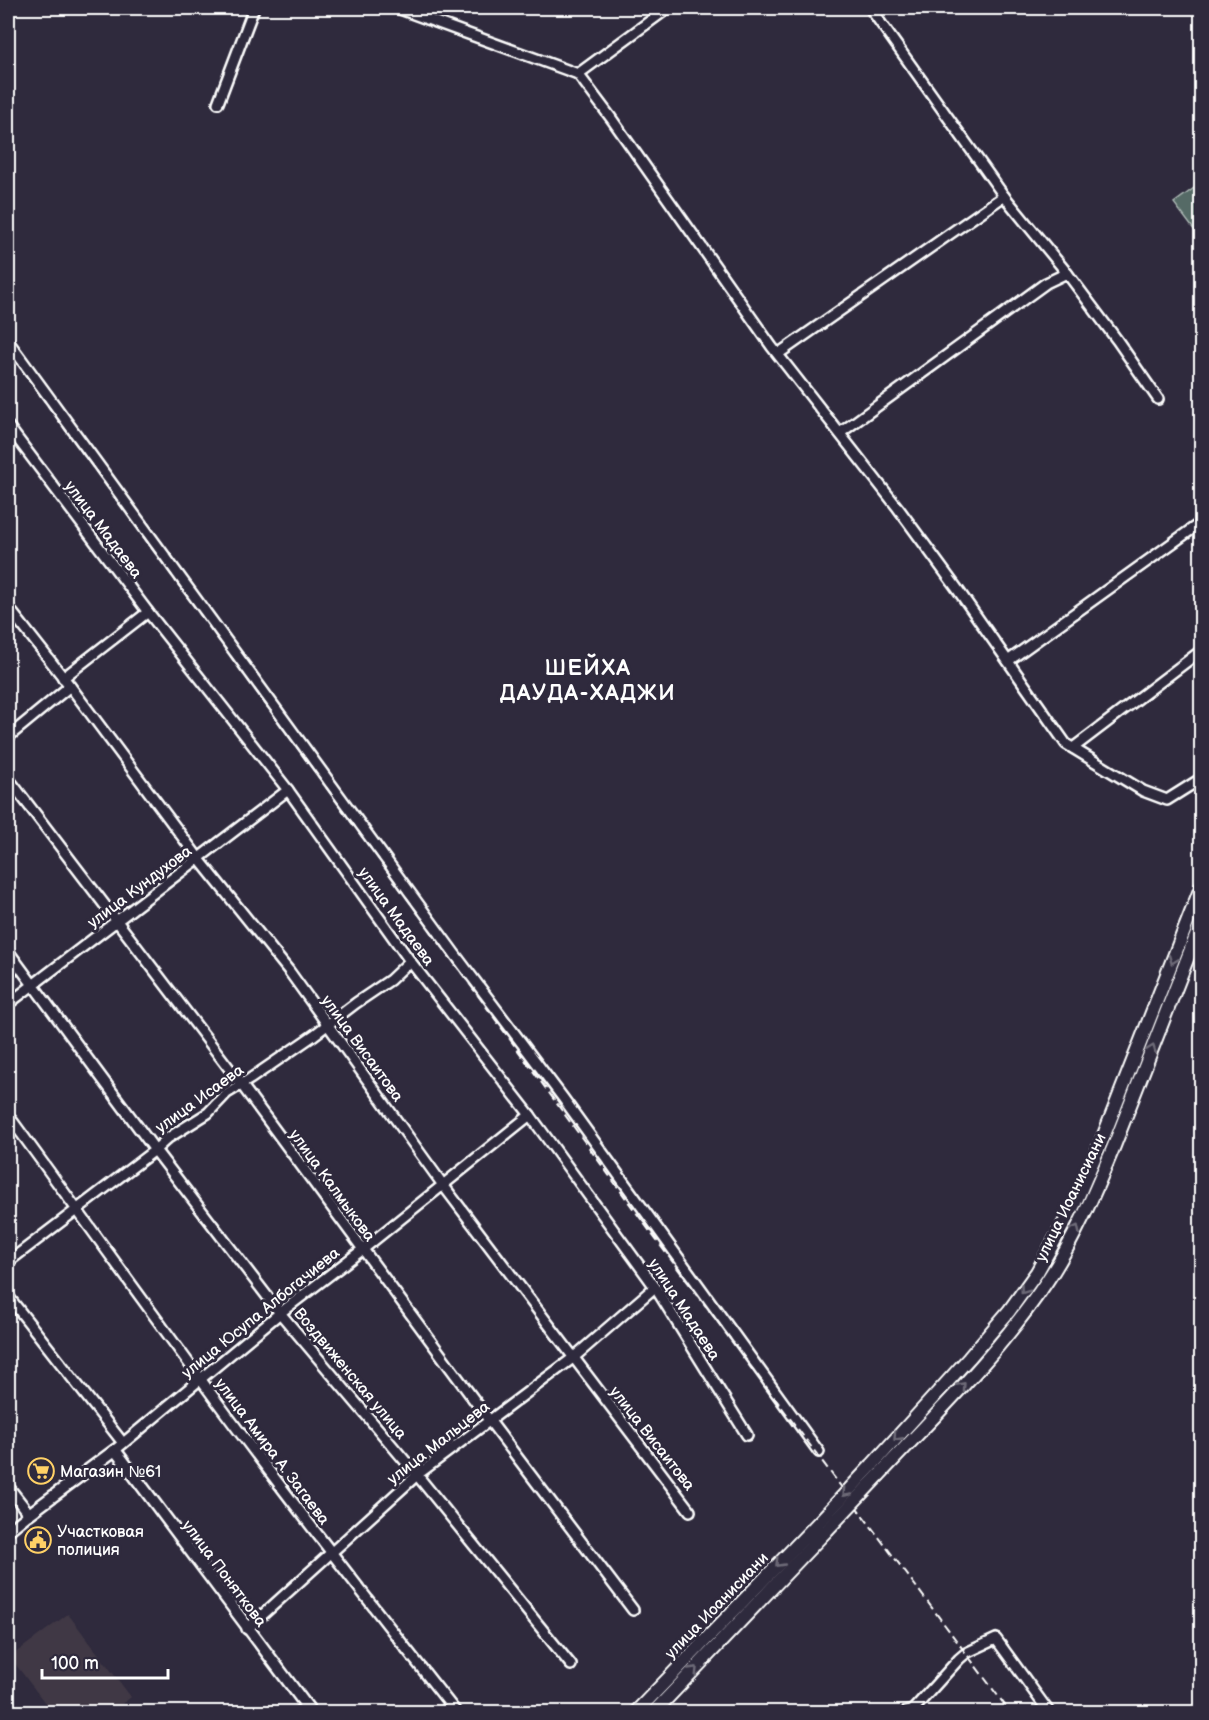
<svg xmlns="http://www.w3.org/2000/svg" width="1209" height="1720" viewBox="0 0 1209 1720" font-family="'Balsamiq Sans',sans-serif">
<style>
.built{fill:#413945}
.green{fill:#546b66;stroke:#aab5b2;stroke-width:1.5}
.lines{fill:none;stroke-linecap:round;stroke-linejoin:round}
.minor-casing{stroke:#fff;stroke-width:14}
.tertiary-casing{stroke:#fff;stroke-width:15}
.secondary-casing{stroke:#fff;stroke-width:16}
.minor{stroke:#2f2a3d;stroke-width:9}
.tertiary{stroke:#2f2a3d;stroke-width:10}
.secondary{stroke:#2f2a3d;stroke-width:12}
.rail{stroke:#fff;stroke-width:2;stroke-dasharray:9 4.5;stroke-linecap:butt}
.secondary-bridge-casing{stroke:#fff;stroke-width:16;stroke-linecap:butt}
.secondary-bridge{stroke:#2f2a3d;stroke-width:12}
.oneway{stroke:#6d6a77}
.labels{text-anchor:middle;stroke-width:6;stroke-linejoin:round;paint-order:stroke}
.street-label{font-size:16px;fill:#fff;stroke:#2f2a3d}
.poi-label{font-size:16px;fill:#fff;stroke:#2f2a3d;text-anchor:start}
.district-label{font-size:22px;font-weight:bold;letter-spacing:1.5px;fill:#fff;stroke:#2f2a3d}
</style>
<rect width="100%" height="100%" fill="#2f2a3d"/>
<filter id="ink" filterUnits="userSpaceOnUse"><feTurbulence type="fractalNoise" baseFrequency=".0167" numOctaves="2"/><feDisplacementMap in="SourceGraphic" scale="12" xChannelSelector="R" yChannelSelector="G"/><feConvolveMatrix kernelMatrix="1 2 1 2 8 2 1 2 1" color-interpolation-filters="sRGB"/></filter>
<g filter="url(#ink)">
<polygon class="built" points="68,1614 131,1697 112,1712 52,1712 10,1657"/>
<polygon class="green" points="1201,183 1201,239 1174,203"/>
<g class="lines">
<g class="minor-casing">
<g id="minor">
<polyline points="397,8 578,74"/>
<polyline points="870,8 1004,196 1067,273 1117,340 1158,399"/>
<polyline points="578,74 611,118 772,347 898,508 958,590 1066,744 1143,791 1167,800 1202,778"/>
<polyline points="578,74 668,8"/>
<polyline points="218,103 254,8"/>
<polyline points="8,341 454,953 563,1098 819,1452"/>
<polyline points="778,354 1004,196"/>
<polyline points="8,426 148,612 288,790 410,961 530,1115 655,1287 747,1435"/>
<polyline points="840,433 1046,283 1067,273"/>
<polyline points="8,607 70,686 199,859 289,971 443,1185 690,1511"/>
<polyline points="1008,661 1199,524"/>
<polyline points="63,678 148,612"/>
<polyline points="8,737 70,686"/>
<polyline points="1073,748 1202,650"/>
<polyline points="8,778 241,1084 489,1420 633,1610"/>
<polyline points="8,951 155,1150 280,1313 417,1475 571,1665"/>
<polyline points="8,1004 288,790"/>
<path d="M8,1115C73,1203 136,1292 201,1380C284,1493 370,1603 456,1712"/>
<polyline points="8,1262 155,1150 168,1138 208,1113 227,1093 250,1079 314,1035 356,1003 390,980 410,961"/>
<polyline points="8,1296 123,1443"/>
<polyline points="115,1450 280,1313 362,1250 530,1115"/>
<polyline points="8,1531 29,1514"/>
<polyline points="247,1629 417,1475 573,1358 655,1287"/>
<polyline points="298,1712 306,1706"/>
<polyline points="906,1712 912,1711 959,1659 966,1653 996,1639 1049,1712"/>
</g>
</g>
<g class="tertiary-casing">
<polyline id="tertiary" points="8,1487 29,1514 115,1450 311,1712"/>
</g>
<g class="secondary-casing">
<g id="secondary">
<polyline points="872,1465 969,1358 1009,1311 1037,1272 1051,1247 1075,1203 1102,1140 1202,885"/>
<path d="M879,1475C937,1413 1000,1352 1047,1281C1075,1239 1095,1192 1114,1146L1202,921"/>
<polyline points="636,1712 820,1521"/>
<polyline points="654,1712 827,1530"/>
</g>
</g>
<use href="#minor" class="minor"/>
<use href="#tertiary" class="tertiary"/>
<use href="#secondary" class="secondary"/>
<polyline class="rail" points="8,351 657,1241 1010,1712"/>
<g class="secondary-bridge-casing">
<g id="secondary-bridge">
<polyline points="820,1521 872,1465"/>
<polyline points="827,1530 879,1475"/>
</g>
</g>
<use href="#secondary-bridge" class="secondary-bridge"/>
</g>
<defs><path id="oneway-chevron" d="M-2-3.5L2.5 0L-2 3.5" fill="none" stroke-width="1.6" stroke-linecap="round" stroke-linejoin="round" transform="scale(1.5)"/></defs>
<g class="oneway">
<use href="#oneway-chevron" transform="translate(1173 960) rotate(111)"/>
<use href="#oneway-chevron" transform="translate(1152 1049) rotate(-69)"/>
<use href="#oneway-chevron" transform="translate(1076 1229) rotate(-64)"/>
<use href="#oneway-chevron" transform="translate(1024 1290) rotate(126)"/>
<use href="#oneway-chevron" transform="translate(962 1386) rotate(-48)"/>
<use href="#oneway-chevron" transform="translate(897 1437) rotate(132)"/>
<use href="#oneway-chevron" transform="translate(846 1493) rotate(133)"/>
<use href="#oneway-chevron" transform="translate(779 1563) rotate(134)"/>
<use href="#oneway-chevron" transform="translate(694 1670) rotate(-46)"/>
</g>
</g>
<defs>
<g id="supermarket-ring" transform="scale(1.35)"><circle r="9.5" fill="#2f2a3d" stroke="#ffd166" stroke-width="1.5"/><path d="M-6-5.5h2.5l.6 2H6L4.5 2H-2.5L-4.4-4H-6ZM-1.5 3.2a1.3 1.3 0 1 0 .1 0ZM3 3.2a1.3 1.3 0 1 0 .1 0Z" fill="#ffd166"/></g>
<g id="civic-ring" transform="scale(1.35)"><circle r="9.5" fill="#2f2a3d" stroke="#ffd166" stroke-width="1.5"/><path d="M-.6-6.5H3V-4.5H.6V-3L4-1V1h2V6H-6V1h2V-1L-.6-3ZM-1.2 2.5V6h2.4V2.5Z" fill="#ffd166"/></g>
</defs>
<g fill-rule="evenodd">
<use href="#supermarket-ring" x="41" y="1471"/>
<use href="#civic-ring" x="38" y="1540"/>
</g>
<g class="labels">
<g class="street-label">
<text transform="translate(104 529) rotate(53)" y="6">улица Мадаева</text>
<text transform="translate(139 886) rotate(-37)" y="6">улица Кундухова</text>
<text transform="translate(397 916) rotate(54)" y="6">улица Мадаева</text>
<text transform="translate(363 1048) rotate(54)" y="6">улица Висаитова</text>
<text transform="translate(199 1098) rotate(-36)" y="6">улица Исаева</text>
<text transform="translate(333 1185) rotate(54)" y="6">улица Калмыкова</text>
<text transform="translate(1070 1197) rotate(-64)" y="6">улица Иоанисиани</text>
<text transform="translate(685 1309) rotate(57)" y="6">улица Мадаева</text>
<text transform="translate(260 1312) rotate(-39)" y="6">улица Юсупа Албогачиева</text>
<text transform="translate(351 1373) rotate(50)" y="6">Воздвиженская улица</text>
<text transform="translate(653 1438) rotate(52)" y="6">улица Висаитова</text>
<text transform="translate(438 1442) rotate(-38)" y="6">улица Мальцева</text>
<text transform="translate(273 1451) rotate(53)" y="6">улица Амира А. Загаева</text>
<text transform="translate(225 1573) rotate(53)" y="6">улица Поняткова</text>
<text transform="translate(716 1605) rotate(-46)" y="6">улица Иоанисиани</text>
</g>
<g class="poi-label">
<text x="60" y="1477">Магазин №61</text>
<text x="57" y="1537">Участковая<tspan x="57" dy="18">полиция</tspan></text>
</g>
<g class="district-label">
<text x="588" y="675">ШЕЙХА<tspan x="588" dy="25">ДАУДА-ХАДЖИ</tspan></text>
</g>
</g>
<rect width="1209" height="1720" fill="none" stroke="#2f2a3d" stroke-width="30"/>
<rect x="15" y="15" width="1179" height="1690" fill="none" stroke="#fff" stroke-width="2" filter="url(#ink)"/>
<path d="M42 1669v9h126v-9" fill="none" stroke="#ffffff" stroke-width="3"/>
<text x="51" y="1669" font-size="18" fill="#ffffff" stroke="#2f2a3d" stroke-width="4.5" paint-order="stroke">100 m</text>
</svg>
